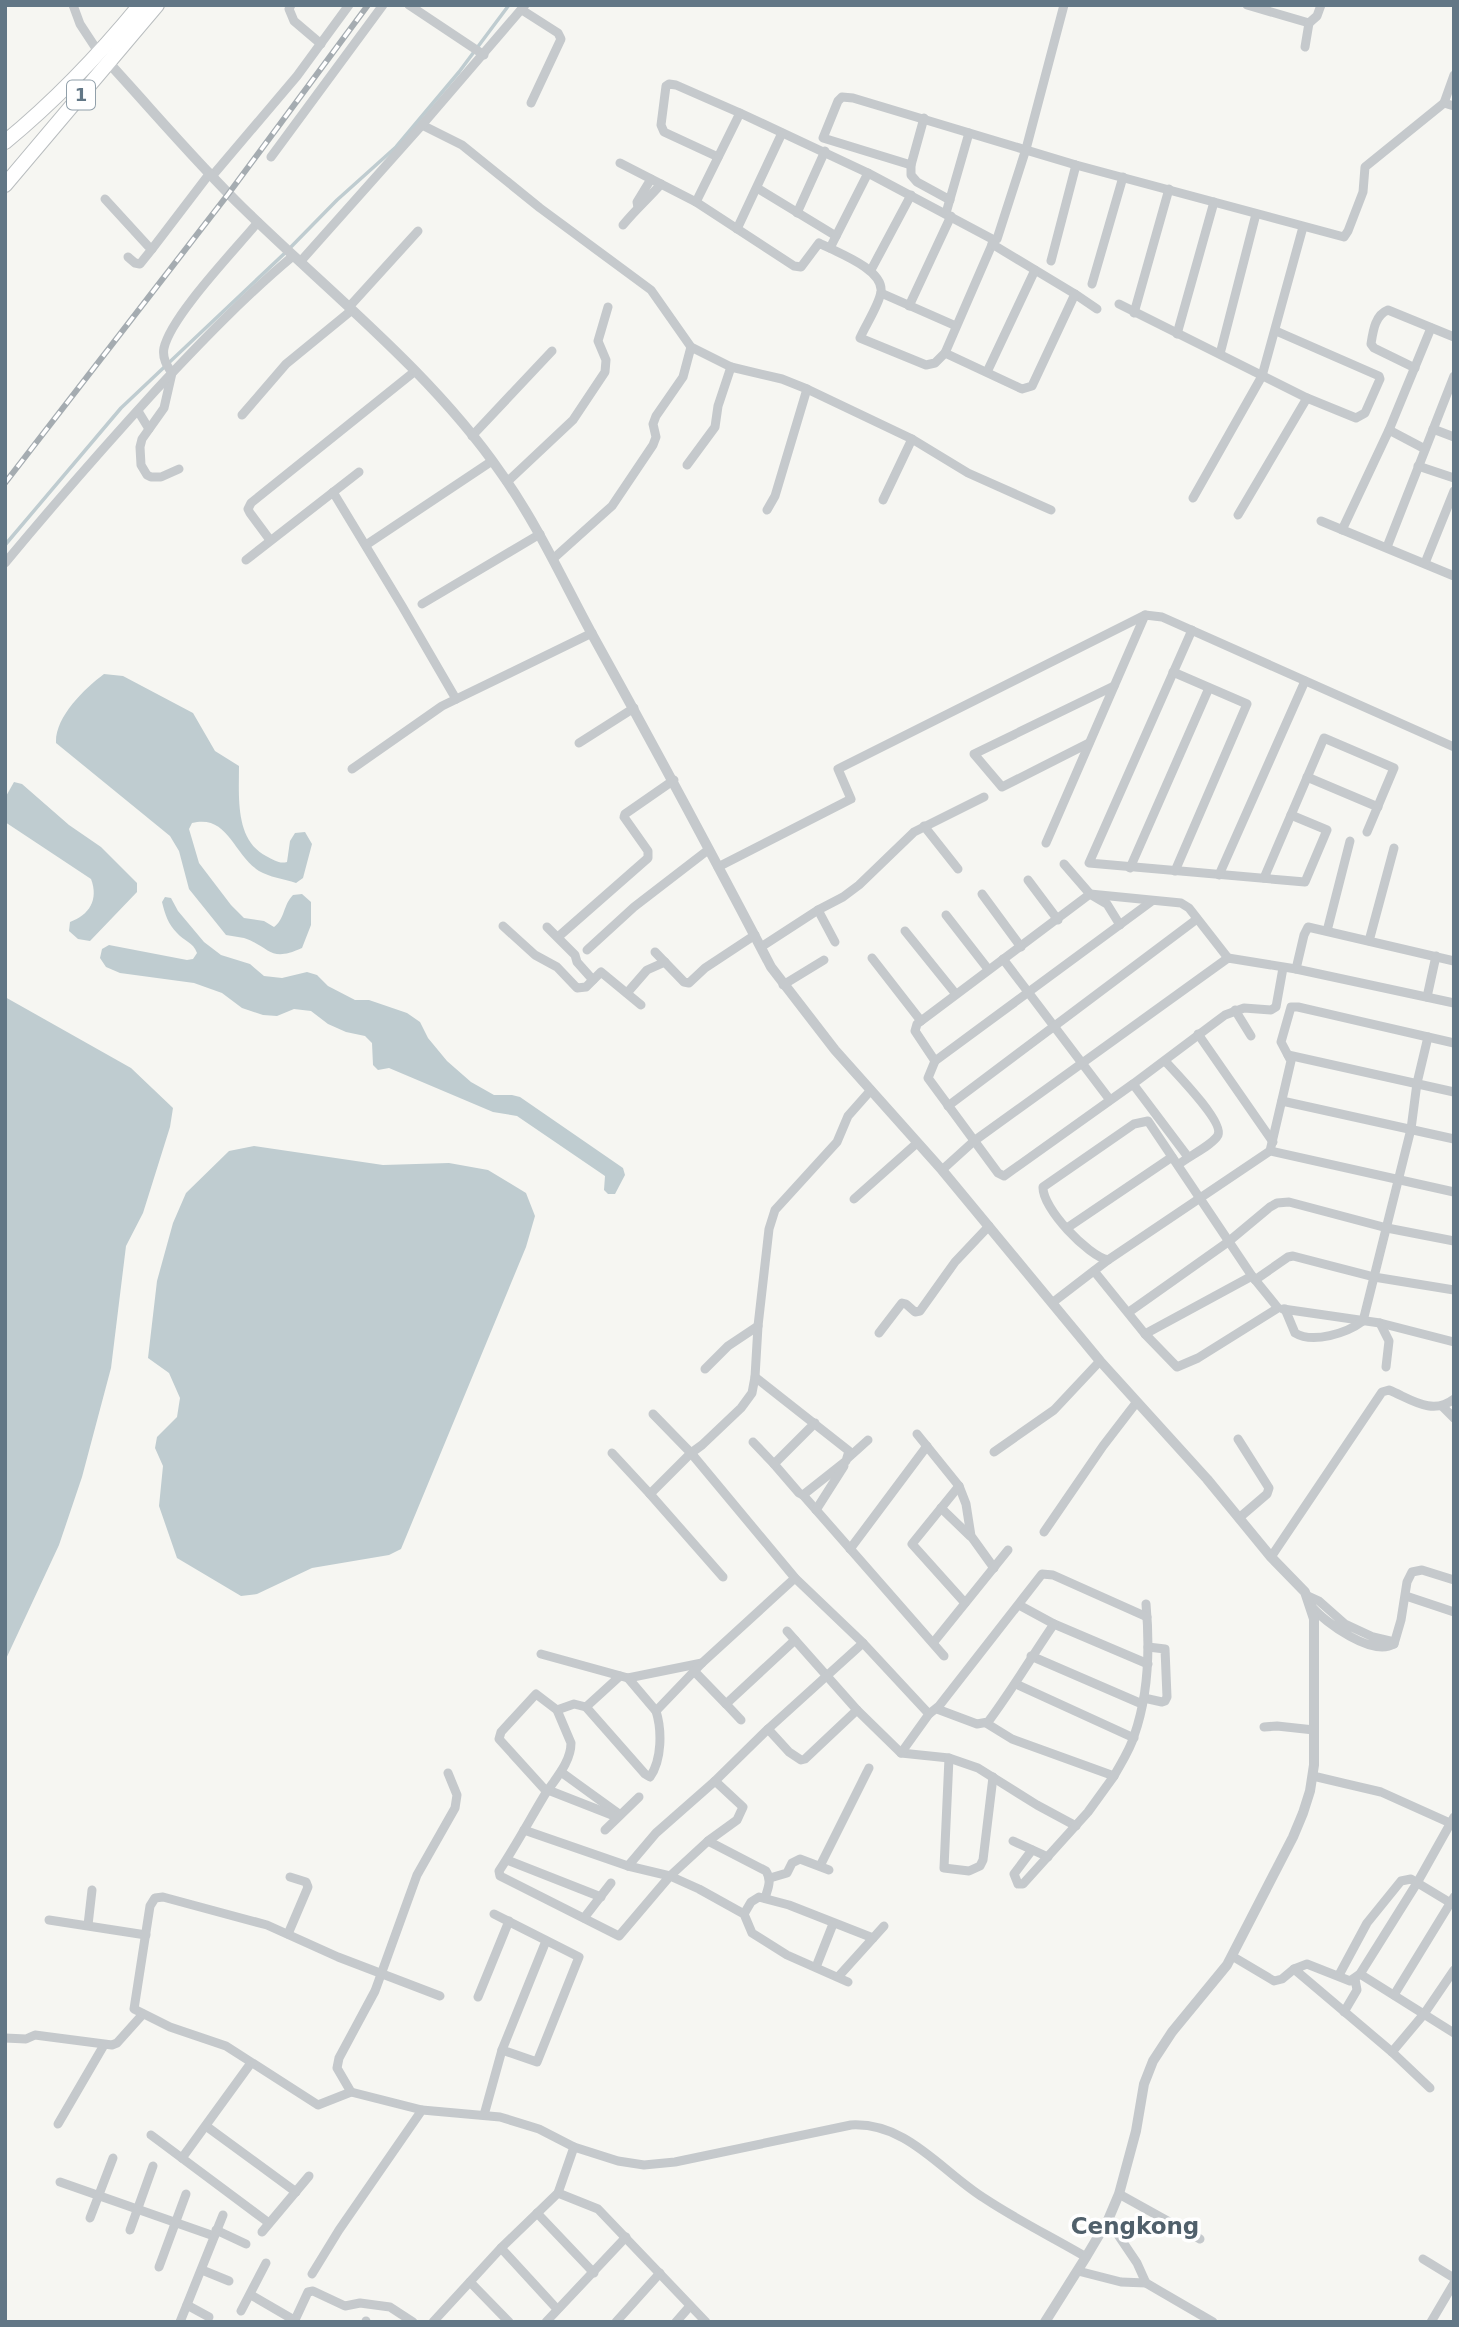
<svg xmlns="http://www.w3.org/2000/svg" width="1459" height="2327" viewBox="0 0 1459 2327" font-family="'DejaVu Sans',sans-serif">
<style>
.water{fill:#bfccd0}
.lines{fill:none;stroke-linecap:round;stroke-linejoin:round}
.stream{stroke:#bfccd0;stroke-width:3.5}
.trunk-casing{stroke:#b9bdbf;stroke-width:16}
.minor{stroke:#c5c9cc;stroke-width:9}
.tertiary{stroke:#c5c9cc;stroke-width:10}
.trunk{stroke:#fff;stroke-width:14}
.rail-casing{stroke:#a5acb1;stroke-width:6}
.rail{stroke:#fff;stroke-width:3.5;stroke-dasharray:10;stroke-linecap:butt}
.labels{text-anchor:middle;stroke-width:7;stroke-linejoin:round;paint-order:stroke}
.shield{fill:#fff;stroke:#91a0aa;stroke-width:2}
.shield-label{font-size:18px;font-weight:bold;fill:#627786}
.quarter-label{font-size:23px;font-weight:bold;fill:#50606b;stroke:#fff}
</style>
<rect width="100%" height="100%" fill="#f6f6f2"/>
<g class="water">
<path d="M104,674L123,676L193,713L215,751L239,766C239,797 235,840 266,856C274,860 279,864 287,862L290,841L295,833L305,832L312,844L303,878L296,883C284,879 269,877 259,871C233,854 228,814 192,823L189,829L199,863L231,905L244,918L264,921L274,927C285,919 283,905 293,895L302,894L311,902V925L302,948C269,963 271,947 244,938C238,937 232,936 226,935L189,889L179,851L170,836L56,743C55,717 84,689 104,674Z"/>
<path d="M14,782L22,784L69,825L101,847L137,883V892L90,941L78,939L69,931L70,922C89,915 99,900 91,879L5,822V798Z"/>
<path d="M165,897L171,898L178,911L204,942L221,955L250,964L264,976L282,978L307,972L317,975L328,986L355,1000H369L407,1013L420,1022L428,1038L447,1061L471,1082L494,1095H512L520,1097L623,1168L625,1175L615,1194H608L604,1190L605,1176L517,1116L493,1112L389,1068L378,1070L373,1065L372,1043L365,1036L346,1032L328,1024L311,1011L294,1009L277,1016L263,1015L242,1008L222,993L194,983L120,973L106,967L100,958L102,949L109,945L187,960L193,959L197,953C193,942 184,941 177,933C168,924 165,914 162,902Z"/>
<polygon points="5,997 131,1068 173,1108 170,1127 143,1213 126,1246 111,1368 82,1477 59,1545 5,1661"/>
<polygon points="254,1146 383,1165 449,1163 488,1170 526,1193 535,1216 526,1247 401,1549 389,1555 312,1568 257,1594 241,1596 177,1558 159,1506 163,1466 155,1448 157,1437 177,1417 180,1398 169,1373 148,1358 157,1281 173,1223 186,1193 229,1151"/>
</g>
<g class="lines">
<polyline class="stream" points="5,545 121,408 286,252 337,200 396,147 459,72 509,5"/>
<g class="trunk-casing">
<g id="trunk">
<path d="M5,142C55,101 99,55 140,5"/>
<polyline points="5,185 157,5"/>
</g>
</g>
<g class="minor">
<polyline points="73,5 80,24 99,53"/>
<polyline points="291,5 289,9 294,21 321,44"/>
<polyline points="409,5 484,55"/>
<polyline points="1247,5 1309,23 1317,16 1321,5"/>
<polyline points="522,10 558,33 561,39 531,103"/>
<polyline points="1305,47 1309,23"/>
<polyline points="1454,75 1444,103 1454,106"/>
<polyline points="924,118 911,165 911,175 917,182 950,200"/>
<polyline points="422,125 462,145 540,208 651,290 691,347 731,367 782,379 807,389 912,439 968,473 1051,510"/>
<polyline points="271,157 383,5"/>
<polyline points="718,157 664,132 661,125 666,86 669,84 676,85 740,113"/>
<path d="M620,163L696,202L794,266L801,267L819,243C836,252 884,269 881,292C879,305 865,326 860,338L926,365L935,363L945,353L994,240"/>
<polyline points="911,165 823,138 838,101 842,97 853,98 1076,165 1344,237 1348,231 1363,192 1365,167 1444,103"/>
<polyline points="213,175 297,76 349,5"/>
<polyline points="757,188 836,236"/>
<polyline points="105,199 148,246 152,249 210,173"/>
<polyline points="696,202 740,113 868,173 994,240 997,239 1026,149 1064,5"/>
<polyline points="638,207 637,202 651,179"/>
<polyline points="797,213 825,151"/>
<polyline points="946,213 969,133"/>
<path d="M623,225C635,210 648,199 661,184"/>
<polyline points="737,229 782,133"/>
<polyline points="830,248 868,173"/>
<polyline points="128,257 135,263 140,264 152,249"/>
<polyline points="1051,261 1076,165"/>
<polyline points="300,262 422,125 525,5"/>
<polyline points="871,270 911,195"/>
<polyline points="1092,284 1123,177"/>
<polyline points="881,293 956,326"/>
<polyline points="1075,294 1097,309"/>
<polyline points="1119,304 1307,398 1356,418 1365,413 1380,379 1379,376 1276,331"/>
<polyline points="909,306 951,216"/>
<polyline points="349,307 418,231"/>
<polyline points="1134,313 1169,189"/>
<polyline points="1177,334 1214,202"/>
<polyline points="945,353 1022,389 1032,386 1075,294 992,244"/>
<polyline points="1220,354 1256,214"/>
<path d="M1415,368L1374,348L1371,344C1373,331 1375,315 1388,310L1454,337"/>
<polyline points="987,372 1035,270"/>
<polyline points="138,411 149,429"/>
<polyline points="242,415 286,364 352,310"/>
<polyline points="1433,429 1454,437"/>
<polyline points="1389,430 1425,449"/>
<polyline points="472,436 552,351"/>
<polyline points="687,465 715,427 718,406 731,367"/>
<polyline points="1418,466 1454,478"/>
<path d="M179,469L161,477H151L147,475L141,465L140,447L142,439L164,408L172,373C167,366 162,358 164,348C171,316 235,250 258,222"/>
<polyline points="507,482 573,420 605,372 606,360 598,341 608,307"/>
<polyline points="333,492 402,606 456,699"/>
<polyline points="1193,498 1262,376 1303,227"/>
<polyline points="883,500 912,439"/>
<polyline points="767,510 775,496 807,389"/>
<polyline points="1238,515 1307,398"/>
<polyline points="1321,521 1454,576"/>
<polyline points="1342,530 1389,430 1431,328"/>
<polyline points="270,540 250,513 248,509 251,503 414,372"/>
<polyline points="366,545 492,461"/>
<polyline points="1387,547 1454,376"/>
<polyline points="554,558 612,506 653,445 656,437 653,424 656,416 683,377 691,347"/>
<polyline points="246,560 359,472"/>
<path d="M5,563C54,504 104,447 156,390C200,343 244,297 293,256"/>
<polyline points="1425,563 1454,491"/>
<polyline points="422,604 540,534"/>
<polyline points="1192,630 1089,863 1305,882 1327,830 1291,815"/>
<polyline points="1173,672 1247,704 1175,871"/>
<polyline points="579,743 634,708"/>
<polyline points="1089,743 1002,787 974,754 1114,686"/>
<polyline points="352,769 442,706 592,633"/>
<polyline points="1307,777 1378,807"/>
<polyline points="924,826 958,869"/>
<polyline points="1046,843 1145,615"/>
<polyline points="1064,864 1090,894 1107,904 1120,925"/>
<polyline points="718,867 851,799 838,769 1145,615 1162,617 1454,747"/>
<polyline points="1130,868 1209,688"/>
<polyline points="1219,875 1305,681"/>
<polyline points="1264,878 1324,738 1394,768 1367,832"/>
<polyline points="1028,880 1058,920"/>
<polyline points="982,894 1021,947"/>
<polyline points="818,910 835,942"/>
<polyline points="946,915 988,969"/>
<polyline points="503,926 535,955 557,967 577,988 586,987 601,972 641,1005"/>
<polyline points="547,927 575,955 577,962 593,980"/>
<polyline points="905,931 955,993"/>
<polyline points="1327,931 1350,841"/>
<polyline points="558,937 648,858 648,851 624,817 625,814 674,780"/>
<polyline points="1369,941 1394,848"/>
<polyline points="761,947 818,910 843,897 859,885 914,832 984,797"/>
<polyline points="587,950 634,907 708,850"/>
<polyline points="655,952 684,982 689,983 705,968 755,935"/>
<polyline points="872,958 921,1021"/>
<polyline points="1228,958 1189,908 1181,903 1090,894 917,1024 915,1031 935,1061 928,1078 998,1173 1004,1176 1133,1084 1225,1015 1244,1008 1271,1010 1276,1007 1283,968"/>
<polyline points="1003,959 1110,1100"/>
<polyline points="1296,969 1304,935 1308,927 1454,961"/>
<polyline points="783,985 824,960"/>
<polyline points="627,993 647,970 665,962"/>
<polyline points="1427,997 1436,956"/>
<polyline points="1235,1010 1251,1036"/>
<polyline points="1198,1034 1273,1142"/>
<polyline points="1288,1055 1454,1092"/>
<polyline points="935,1061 1152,901"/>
<path d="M1165,1061C1175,1072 1224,1122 1218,1135C1213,1145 1187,1157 1178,1165"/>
<polyline points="1133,1084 1188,1157"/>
<polyline points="1282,1101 1454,1139"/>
<polyline points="948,1106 1197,919"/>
<polyline points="1270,1151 1291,1061 1281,1042 1291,1007 1298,1007 1454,1043"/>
<polyline points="942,1170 974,1141 1228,958 1296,969 1454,1003"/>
<polyline points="854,1199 917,1143"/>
<polyline points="1067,1228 1172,1157"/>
<path d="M1094,1271L1145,1334L1177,1367L1198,1358L1278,1308L1252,1276L1148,1121L1134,1124L1043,1187C1042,1208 1088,1256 1108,1260"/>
<polyline points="1255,1280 1288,1257 1293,1256 1374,1277 1454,1290"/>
<polyline points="1052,1303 1108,1260 1270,1151 1454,1192"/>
<polyline points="1283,1309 1380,1323 1454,1342"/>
<path d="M1285,1309L1295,1333C1313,1344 1347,1333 1363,1321L1411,1129L1417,1083L1428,1037"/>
<polyline points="1129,1312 1228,1242 1270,1207 1277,1203 1289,1202 1387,1228 1454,1241"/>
<polyline points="1380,1323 1389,1341 1386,1367"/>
<polyline points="879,1333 902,1303 906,1304 915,1312 920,1311 955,1262 989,1226"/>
<polyline points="1145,1334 1252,1276"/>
<polyline points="705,1369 728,1346 758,1326"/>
<polyline points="755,1377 849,1451 846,1461 803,1495 799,1493 774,1464 815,1423"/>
<polyline points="1442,1406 1454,1418"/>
<polyline points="653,1414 691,1453 650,1494 723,1577"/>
<polyline points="917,1434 959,1486 966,1504 971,1536 994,1568"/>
<polyline points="1238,1439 1269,1488 1267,1494 1239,1518"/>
<polyline points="753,1442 774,1464"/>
<polyline points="994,1452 1054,1410 1100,1361"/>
<polyline points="612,1453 650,1494"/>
<polyline points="848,1458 868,1440"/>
<polyline points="959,1486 912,1544 965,1603"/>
<polyline points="803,1495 944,1656"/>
<polyline points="941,1508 970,1536"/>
<polyline points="816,1510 844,1466"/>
<polyline points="1044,1532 1103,1446 1136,1403"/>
<polyline points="850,1549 927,1446"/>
<path d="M1271,1557L1382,1392L1389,1390C1411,1399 1432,1416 1454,1399"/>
<path d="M1308,1596L1319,1601L1345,1624L1373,1637L1390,1641L1394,1644C1372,1657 1326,1623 1312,1607"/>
<polyline points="1406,1596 1454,1612"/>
<polyline points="1019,1605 1054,1624 1148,1664"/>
<polyline points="863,1643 929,1714"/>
<polyline points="933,1643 1008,1550"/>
<polyline points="1394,1644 1401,1620 1407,1582 1412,1572 1422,1570 1454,1580"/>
<polyline points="541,1654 628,1678 702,1663 795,1578"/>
<polyline points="1031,1656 1142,1704"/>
<polyline points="694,1671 726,1704 795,1640"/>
<polyline points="628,1678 656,1711"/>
<polyline points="1016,1684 1134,1738"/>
<polyline points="1144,1698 1162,1702 1165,1701 1167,1697 1165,1649 1148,1647"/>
<polyline points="726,1704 741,1720"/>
<path d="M586,1707L645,1774L650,1777C662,1760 662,1730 656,1711L702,1663"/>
<path d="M937,1709L977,1724L988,1722C1012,1690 1032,1656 1054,1624"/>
<polyline points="557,1710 574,1704 586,1707 620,1676"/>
<polyline points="857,1710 901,1753 949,1758 978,1768 1037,1805 1076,1826"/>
<path d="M986,1723L1012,1739L1114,1776C1121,1763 1130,1750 1134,1736C1149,1694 1150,1648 1146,1604"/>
<polyline points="1264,1727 1277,1726 1314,1730"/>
<polyline points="768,1729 789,1752 801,1760 805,1759 857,1710 787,1631"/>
<polyline points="901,1753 929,1714 939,1706 1042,1574 1053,1575 1147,1617"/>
<polyline points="949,1758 944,1868 969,1871 980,1866 983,1860 993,1777"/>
<polyline points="561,1772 619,1814"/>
<polyline points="1313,1776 1381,1792 1450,1823"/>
<polyline points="548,1790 617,1817"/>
<path d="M547,1792L499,1739L501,1732L536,1694L557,1710L571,1743C571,1763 554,1780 544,1796C529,1821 515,1847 499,1871L500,1876L619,1936L670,1876L699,1889L744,1914L752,1933L787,1955L848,1982"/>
<polyline points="524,1830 628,1866 656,1833 715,1781 768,1729 863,1643 795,1578 691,1453 702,1445 741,1408 752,1393 755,1377 758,1326 769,1229 775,1210 837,1142 848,1116 871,1090"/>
<polyline points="605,1830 639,1797"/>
<path d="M708,1841L766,1871C772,1881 768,1888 765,1898"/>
<polyline points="1013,1841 1048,1857"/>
<polyline points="1032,1850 1014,1874 1018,1884 1023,1884 1088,1812 1114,1776"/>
<polyline points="507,1860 601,1897"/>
<polyline points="628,1866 670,1876 708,1841 737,1820 743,1807 715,1781"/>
<polyline points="820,1866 869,1768"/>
<polyline points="770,1878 787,1873 792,1863 800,1859 829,1870"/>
<polyline points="494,1914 579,1957 537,2062 502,2050"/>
<polyline points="744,1914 751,1902 759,1897 789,1905 873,1938"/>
<polyline points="584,1918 611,1883"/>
<polyline points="49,1920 146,1935"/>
<polyline points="88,1925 92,1890"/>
<polyline points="288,1934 308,1887 306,1882 290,1877"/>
<polyline points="1232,1956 1274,1981 1282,1979 1294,1969"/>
<polyline points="816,1967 833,1924"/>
<polyline points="1360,1974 1454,2033"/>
<polyline points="1339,1975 1367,1923 1401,1881 1411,1879 1454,1905"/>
<polyline points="838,1977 884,1926"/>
<polyline points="1394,1995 1454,1897"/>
<polyline points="478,1997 509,1921"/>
<polyline points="1344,2012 1357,1990 1355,1979"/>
<polyline points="5,2038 26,2039 35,2035 112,2045 117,2043 143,2014"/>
<polyline points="1392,2052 1424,2014 1454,1970"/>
<polyline points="1430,2088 1392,2052 1294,1969 1307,1964 1350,1981 1360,1974 1417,1883 1454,1817"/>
<polyline points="351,2092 337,2068 339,2058 375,1991 417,1875 455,1808 457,1795 448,1773"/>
<polyline points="422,2110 351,2092 318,2105 226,2046 170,2027 134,2009 150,1906 155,1898 163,1897 267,1925 338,1957 440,1996"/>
<polyline points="484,2115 502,2050 546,1941"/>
<polyline points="58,2124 104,2045"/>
<polyline points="206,2126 296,2192"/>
<polyline points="151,2135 269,2223"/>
<polyline points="182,2158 251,2063"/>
<polyline points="60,2182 214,2236"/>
<polyline points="558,2193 598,2209 706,2322"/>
<polyline points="1119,2194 1200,2239"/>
<polyline points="537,2213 594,2273"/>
<polyline points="90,2218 113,2158"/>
<polyline points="1108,2220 1137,2263 1146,2283"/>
<polyline points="130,2230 153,2166"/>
<polyline points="216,2230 246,2244"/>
<polyline points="262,2232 309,2176"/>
<polyline points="501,2248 557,2309"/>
<polyline points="1423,2259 1454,2278"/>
<polyline points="159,2267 186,2194"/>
<polyline points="202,2270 229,2281"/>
<polyline points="1078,2271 1121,2282 1146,2283 1213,2322"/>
<path d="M312,2274L339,2230L422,2110L500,2117L539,2129L574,2147L618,2161L644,2165L675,2162L851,2125C907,2122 941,2171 984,2198C1017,2220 1052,2237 1086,2257"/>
<polyline points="470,2282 509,2322"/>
<polyline points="251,2295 294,2320"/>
<polyline points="187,2305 209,2317"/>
<polyline points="241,2311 266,2263"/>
<polyline points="180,2322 223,2215"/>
<polyline points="294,2322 308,2292 313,2291 345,2306 360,2303 390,2307 413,2322"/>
<polyline points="366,2322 366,2321"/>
<polyline points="433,2322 501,2248 558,2193 574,2147"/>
<polyline points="546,2322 626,2237"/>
<polyline points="616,2322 660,2273"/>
<polyline points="676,2322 690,2306"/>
<polyline points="1431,2322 1454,2283"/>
</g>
<path class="tertiary" d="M108,62C153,111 196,162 243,208C330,293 432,373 501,473C538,525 563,581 593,636C654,746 713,856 771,967L835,1050L942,1170L1100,1361L1207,1479L1271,1557L1305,1592L1314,1619V1765L1310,1791L1303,1813L1293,1837L1227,1965L1172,2032L1153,2061L1144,2084L1136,2131L1119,2194L1108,2220L1086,2257L1045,2322"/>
<use href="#trunk" class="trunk"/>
<g class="rail-casing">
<polyline id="rail" points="5,483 229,193 368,5"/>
</g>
<use href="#rail" class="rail"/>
</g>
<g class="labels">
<rect class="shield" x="67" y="80.5" width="28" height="29" rx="5"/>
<g class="shield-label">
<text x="81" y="101">1</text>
</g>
<g class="quarter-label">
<text x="1135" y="2234">Cengkong</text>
</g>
</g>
<rect width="1459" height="2327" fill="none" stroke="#627786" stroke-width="14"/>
</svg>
